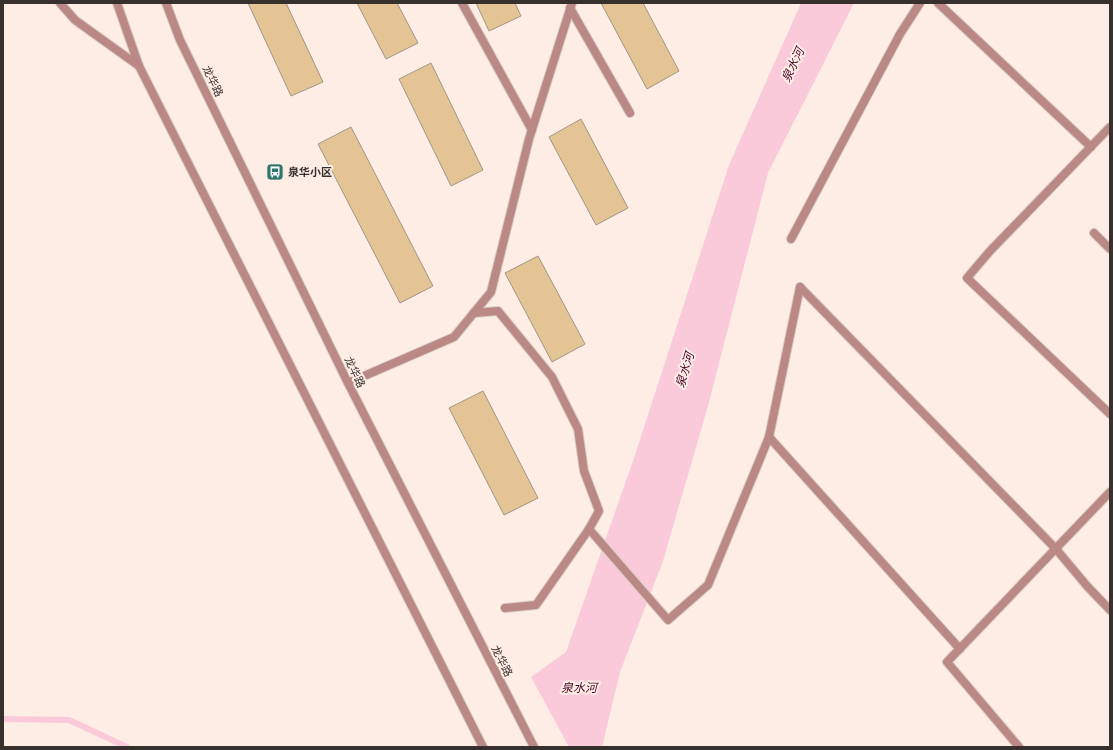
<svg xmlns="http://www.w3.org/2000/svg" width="1113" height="750" viewBox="0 0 1113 750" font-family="'Sofia Sans Condensed','Noto Sans SC',sans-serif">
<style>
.water{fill:#facada}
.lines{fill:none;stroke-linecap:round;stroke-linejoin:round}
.stream{stroke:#facada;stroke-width:6}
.building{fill:#e4c494;stroke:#a19687}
.service-casing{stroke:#d9cbc4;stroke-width:10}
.minor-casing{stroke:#d9cbc4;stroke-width:10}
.tertiary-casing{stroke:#d9cbc4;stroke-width:10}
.service{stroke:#ba8986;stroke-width:8}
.minor{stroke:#ba8986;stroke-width:8}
.tertiary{stroke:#ba8986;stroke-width:8}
.labels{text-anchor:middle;stroke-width:4;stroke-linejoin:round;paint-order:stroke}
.street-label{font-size:11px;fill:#37302c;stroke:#fdede5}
.poi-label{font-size:11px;font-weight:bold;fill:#37302c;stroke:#fdede5;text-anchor:start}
.water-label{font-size:12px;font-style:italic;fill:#4c082a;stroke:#fdede5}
</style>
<rect width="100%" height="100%" fill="#fdede5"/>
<polygon class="water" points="801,3 854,3 768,173 708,406 663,561 620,672 602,747 569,747 531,677 566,652 634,458 729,165"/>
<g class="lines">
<polyline class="stream" points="3,719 69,720 127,747"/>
</g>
<g class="building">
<polygon points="248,3 286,3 323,82 291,96"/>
<polygon points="357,3 397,3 418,43 386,59"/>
<polygon points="476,3 515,3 521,16 489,31"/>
<polygon points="601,3 643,3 679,71 647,89"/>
<polygon points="431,63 483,170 451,186 399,79"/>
<polygon points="581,119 628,208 596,225 549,137"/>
<polygon points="351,127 433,286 400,303 318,144"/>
<polygon points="538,256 585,344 552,362 505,273"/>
<polygon points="483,391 538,498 504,515 449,408"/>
</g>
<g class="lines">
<g class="service-casing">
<g id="service">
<polyline points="938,3 1091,147"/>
<polyline points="570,8 630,113"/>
<polyline points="1110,127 990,251 967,278 1110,414"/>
<polyline points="1094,233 1110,249"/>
<polyline points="800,287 1056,549 1087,586 1110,610"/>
<polyline points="474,313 498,311 552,377 578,429 584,471 599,511 589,529 536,605 505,608"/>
<polyline points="769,437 960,649"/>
<polyline points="589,529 668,620 708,585 769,437 800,287"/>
<polyline points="1019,747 947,662 1110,492"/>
</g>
</g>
<g class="minor-casing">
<g id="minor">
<polyline points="60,3 75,20 139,66"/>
<polyline points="462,3 532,130"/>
<polyline points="791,239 900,34 920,3"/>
<polyline points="348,383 454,337 491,292 529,139 572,3"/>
</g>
</g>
<g class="tertiary-casing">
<g id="tertiary">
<polyline points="117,3 139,66 483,747"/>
<polyline points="166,3 180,40 348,383 534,747"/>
</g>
</g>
<use href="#service" class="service"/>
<use href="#minor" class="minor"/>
<use href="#tertiary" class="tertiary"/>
</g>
<defs>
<g id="bus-square" transform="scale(0.9)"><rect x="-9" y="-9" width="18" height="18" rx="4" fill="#2e756c" stroke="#fdede5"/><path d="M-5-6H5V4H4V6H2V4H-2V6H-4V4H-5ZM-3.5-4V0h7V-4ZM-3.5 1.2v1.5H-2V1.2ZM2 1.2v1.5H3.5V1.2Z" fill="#fff"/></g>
</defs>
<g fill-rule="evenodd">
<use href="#bus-square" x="275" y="172"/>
</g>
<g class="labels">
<g class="street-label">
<text transform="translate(213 81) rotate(64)" y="4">龙华路</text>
<text transform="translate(355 372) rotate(64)" y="4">龙华路</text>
<text transform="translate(502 661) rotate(63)" y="4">龙华路</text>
</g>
<g class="poi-label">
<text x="288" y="176">泉华小区</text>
</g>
<g class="water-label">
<text transform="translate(793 65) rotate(-65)" y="4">泉水河</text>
<text transform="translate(685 370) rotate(-73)" y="4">泉水河</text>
<text x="579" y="692">泉水河</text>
</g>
</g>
<rect width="1113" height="750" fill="none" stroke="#37302c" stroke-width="8"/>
</svg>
